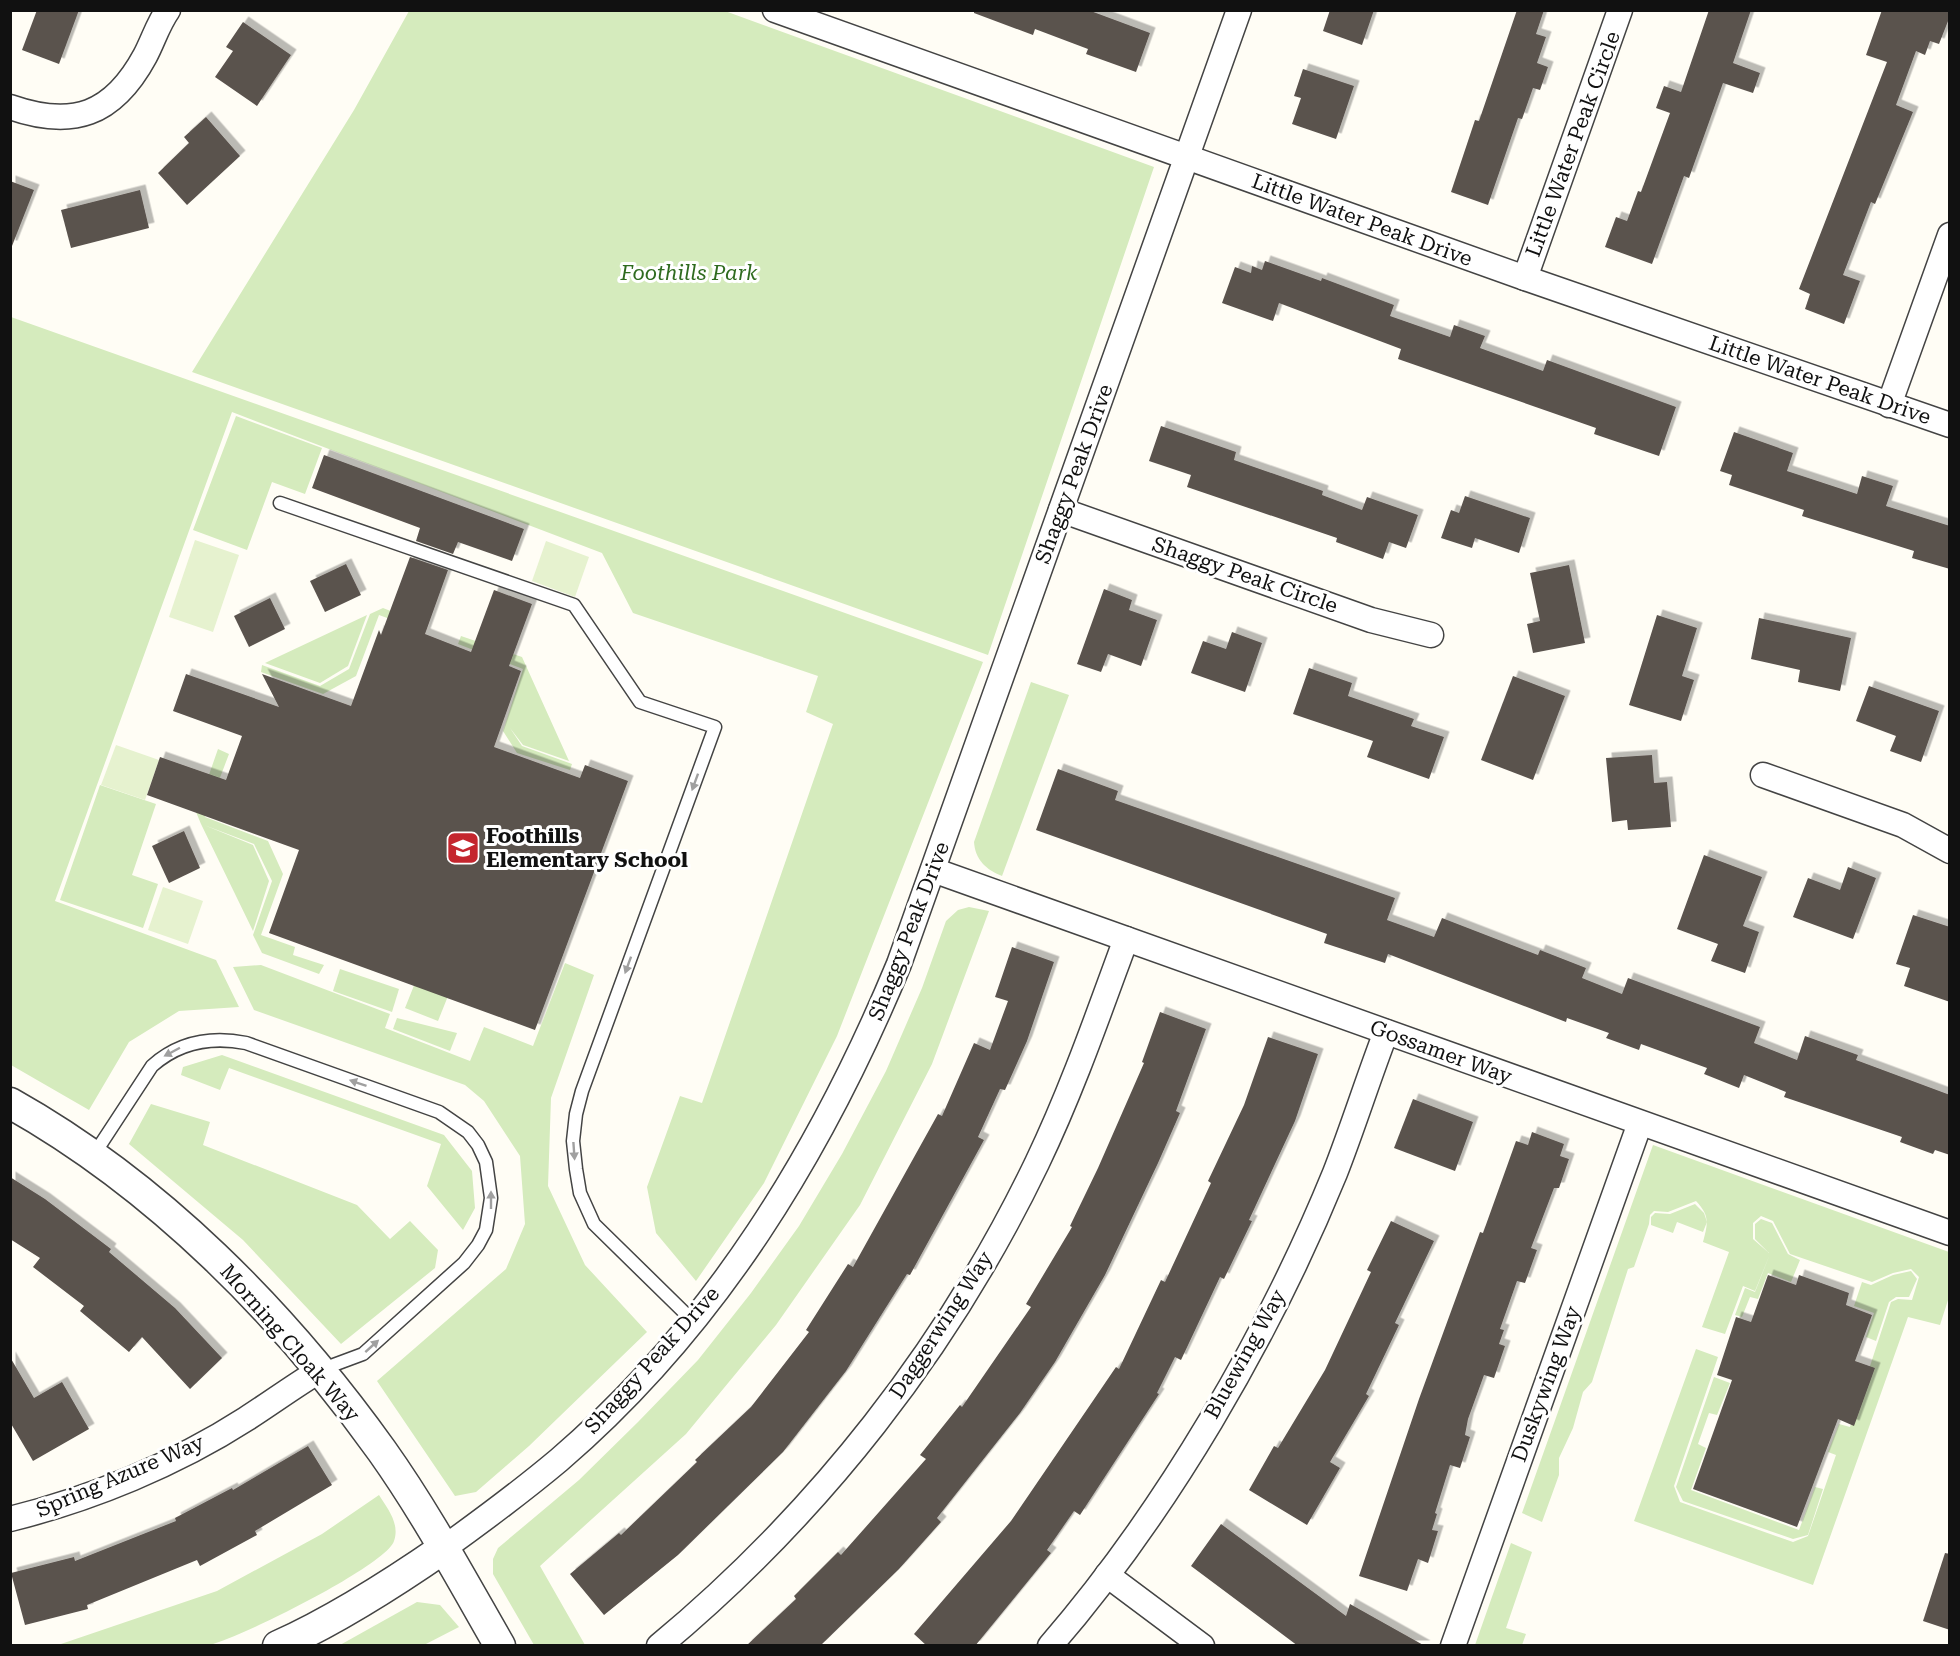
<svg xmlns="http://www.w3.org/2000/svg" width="1960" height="1656" viewBox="0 0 1960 1656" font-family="'Roboto Serif',serif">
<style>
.green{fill:#d5ebbd}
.pitch{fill:#e6f2cf}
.building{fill:#5a524d;filter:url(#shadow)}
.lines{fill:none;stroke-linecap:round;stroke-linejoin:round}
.service-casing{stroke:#444;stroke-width:15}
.minor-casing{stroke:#444;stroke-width:27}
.tertiary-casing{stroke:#444;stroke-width:33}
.service{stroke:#fff;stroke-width:12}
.minor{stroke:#fff;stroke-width:24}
.tertiary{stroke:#fff;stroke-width:30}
.oneway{fill:#a0a0a0}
.labels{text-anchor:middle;stroke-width:6;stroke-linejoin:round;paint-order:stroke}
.street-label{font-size:21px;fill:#111;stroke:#fff}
.park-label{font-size:21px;font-style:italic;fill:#2f6b1f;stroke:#fff}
.poi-label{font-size:21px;font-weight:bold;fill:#111;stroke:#fff;text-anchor:start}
</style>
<defs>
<filter id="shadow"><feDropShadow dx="5.5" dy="-5.5" stdDeviation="0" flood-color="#0004"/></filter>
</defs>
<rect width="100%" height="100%" fill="#fffdf5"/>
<g class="green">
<polygon points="409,11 725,11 1154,167 988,655 192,372 354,110"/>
<polygon points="11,317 983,662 837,1036 764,1183 696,1281 656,1233 647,1187 680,1096 702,1103 833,724 806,712 818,676 633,613 602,553 232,412 55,901 216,960 239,1007 179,1011 129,1042 89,1110 11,1065"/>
<polygon points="236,416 322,448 305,494 272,482 247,550 193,530"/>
<polygon points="383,608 411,619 409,626 379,615 356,676 323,694 261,672 262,665 320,686 349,669 370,614"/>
<polygon points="367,615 348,666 320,683 265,663"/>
<polygon points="461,636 522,657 569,761 523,745 510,728 522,746 572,764 570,770 517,753 503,731 523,669 458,644"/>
<path d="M1031,682L1069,695L1002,876C986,870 975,859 974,842Z"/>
<polygon points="218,749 229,754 205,817 268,841 283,874 261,935 295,947 293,955 324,965 319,974 262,953 253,935 272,881 254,844 204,825 253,845 269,881 253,931 201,824 196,812"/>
<polygon points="100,785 156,804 132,875 158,884 143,928 60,900"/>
<polygon points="969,907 989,911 932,1064 860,1205 776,1325 686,1434 540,1566 585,1645 534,1645 493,1574 493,1559 498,1548 579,1480 638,1422 698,1360 751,1293 799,1226 842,1154 886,1071 922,988 946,921 958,910"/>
<polygon points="565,963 594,975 551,1098 548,1186 585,1265 647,1332 529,1446 476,1492 455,1496 377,1381 506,1269 525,1224 520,1156 484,1101 465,1085 254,1010 233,967 261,965 390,1014 385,1028 470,1061 484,1027 533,1046"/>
<polygon points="340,969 399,989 392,1012 333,991"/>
<polygon points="415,983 448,996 438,1021 405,1008"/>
<polygon points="397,1018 457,1033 450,1051 393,1029"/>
<polygon points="222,1055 444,1135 472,1171 475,1208 463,1230 427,1186 441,1144 229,1068 220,1090 181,1075 183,1067"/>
<polygon points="151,1104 210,1122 203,1145 357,1205 390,1239 410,1221 438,1250 435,1268 341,1344 243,1240 129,1144"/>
<path d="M1653,1145L1949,1252V1297L1940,1325L1908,1317L1813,1585L1634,1521L1696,1349L1718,1357L1674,1486L1680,1502L1793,1542L1808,1536L1836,1455L1828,1452L1839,1424L1850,1427L1891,1302L1898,1299L1912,1300L1919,1277L1911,1269L1893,1273L1872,1282L1790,1254L1773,1221L1761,1216L1753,1223V1239L1769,1253L1755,1239V1224L1761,1219L1772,1223L1788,1254L1800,1260L1791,1282L1768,1273L1758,1299L1750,1297L1742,1317L1735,1315L1745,1288L1755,1292L1770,1254L1755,1291L1743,1286L1725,1334L1702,1327L1729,1252L1703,1242C1708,1223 1710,1216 1696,1201L1668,1212L1654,1211L1650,1215L1649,1224L1634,1267L1628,1269L1592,1382L1583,1392L1573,1428L1559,1458V1475L1542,1522L1522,1513Z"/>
<polygon points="1695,1204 1704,1213 1707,1222 1703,1232 1677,1222 1673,1233 1651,1225 1651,1217 1655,1213 1670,1214"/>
<polygon points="1911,1271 1917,1279 1909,1297 1896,1297 1889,1302 1876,1341 1866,1337 1874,1313 1854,1306 1862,1282 1871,1285 1893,1275"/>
<polygon points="1714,1377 1730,1383 1717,1415 1709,1413 1698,1444 1706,1448 1691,1490 1799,1530 1815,1487 1823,1489 1808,1535 1793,1539 1683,1501 1676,1487"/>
<path d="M379,1495C388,1509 400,1524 394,1541C387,1565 238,1639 209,1645C197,1648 181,1646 168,1646C131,1646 95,1646 58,1645L217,1591L322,1534Z"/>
<polygon points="1511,1543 1532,1552 1506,1628 1526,1634 1522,1645 1475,1645"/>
<polygon points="417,1602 440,1605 459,1627 424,1645 340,1645"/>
</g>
<g class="pitch">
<polygon points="195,540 239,555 213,632 169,617"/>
<polygon points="546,541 589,557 575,597 532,581"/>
<polygon points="116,745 159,760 145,800 101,785"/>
<polygon points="163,887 203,901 188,944 148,930"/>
</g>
<g class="building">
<polygon points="37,10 79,10 59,64 22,50"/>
<polygon points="974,10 1088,10 1150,33 1136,72 1086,54 1088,49 1035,29 1033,35 974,13"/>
<polygon points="1330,10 1374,10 1362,45 1323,31"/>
<polygon points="1517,10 1544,10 1536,34 1546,37 1537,63 1548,67 1540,90 1533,88 1522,119 1518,118 1488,205 1451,192 1475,120 1479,121"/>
<polygon points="1709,10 1751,10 1733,63 1760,73 1753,93 1723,83 1689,178 1684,176 1652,264 1605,247 1616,217 1627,221 1638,191 1641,192 1670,113 1656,108 1664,86 1681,92"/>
<polygon points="1882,10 1950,10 1950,16 1939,44 1930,41 1925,55 1916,51 1896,105 1913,112 1875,204 1871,202 1843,275 1860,281 1844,324 1805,309 1810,294 1799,289 1887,62 1866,55"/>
<polygon points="243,22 291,55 257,106 215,77 233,51 226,47"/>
<polygon points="1303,69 1354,86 1336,139 1292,124 1301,98 1294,96"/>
<polygon points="206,117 240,156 187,205 158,173 189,143 184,137"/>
<polygon points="10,181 34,190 12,246 10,246"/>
<polygon points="140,190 149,228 71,248 61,210"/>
<polygon points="1265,261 1321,281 1322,278 1394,305 1390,316 1450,337 1454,325 1485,336 1480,348 1543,371 1547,360 1676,407 1659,456 1594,434 1596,428 1398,359 1401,349 1279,303 1273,321 1222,303 1235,267 1251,273 1252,266 1262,270"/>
<polygon points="1161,426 1236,452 1234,460 1323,491 1322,495 1362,510 1367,497 1418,515 1406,548 1389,542 1383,559 1336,542 1337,538 1187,487 1191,475 1149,461"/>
<polygon points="1734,432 1793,453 1787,471 1857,494 1862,476 1893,486 1886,506 1950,526 1950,569 1912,558 1914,551 1802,516 1804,510 1729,485 1732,475 1720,471"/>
<polygon points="324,455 524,529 512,561 458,542 453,554 416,541 420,528 312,488"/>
<polygon points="1465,496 1530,518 1519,553 1475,538 1472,548 1441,538 1451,510 1459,513"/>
<polygon points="410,557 448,570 425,634 471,652 494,590 532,604 509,666 521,671 494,747 580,778 585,765 628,781 535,1030 269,933 299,850 147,795 160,757 226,780 242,736 173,711 186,674 279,707 262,674 351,706 379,630 381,635"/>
<polygon points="346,564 361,595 325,612 310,581"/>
<polygon points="1569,565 1585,643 1533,653 1527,624 1540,621 1530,573"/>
<polygon points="1104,589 1132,600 1129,610 1157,620 1141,666 1108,654 1101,672 1077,664"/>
<polygon points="270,598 285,629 249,647 234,616"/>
<polygon points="1657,615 1697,628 1682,676 1694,680 1681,721 1629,705"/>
<polygon points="1759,618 1851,638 1840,691 1798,682 1800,670 1751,659"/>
<polygon points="1232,632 1262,643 1245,692 1191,673 1203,641 1226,649"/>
<polygon points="1309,668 1352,683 1348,696 1414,719 1411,726 1444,737 1429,779 1367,757 1373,741 1293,714"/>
<polygon points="1513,676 1565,696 1533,780 1481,760"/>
<polygon points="1869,686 1939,711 1921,762 1890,751 1896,736 1856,721"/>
<polygon points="1652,755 1654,783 1667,782 1671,827 1628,830 1627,820 1612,822 1606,758"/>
<polygon points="1058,769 1118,791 1115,800 1395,898 1387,920 1434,937 1442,918 1538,955 1540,950 1586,968 1582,978 1622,994 1628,978 1760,1027 1754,1043 1797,1060 1805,1036 1858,1055 1856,1060 1950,1095 1950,1155 1935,1150 1933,1154 1900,1142 1902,1137 1784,1097 1786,1092 1744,1075 1739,1088 1704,1074 1707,1068 1641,1044 1639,1050 1606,1038 1609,1033 1567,1018 1566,1022 1388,954 1385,963 1324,943 1327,934 1036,830"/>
<polygon points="184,831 200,868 169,883 152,846"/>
<polygon points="1704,855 1762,877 1743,926 1759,932 1745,973 1711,961 1718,944 1677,929"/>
<polygon points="1848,867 1876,878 1853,939 1793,917 1808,878 1840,890"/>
<polygon points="1913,915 1950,927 1950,1002 1904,986 1910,968 1896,964"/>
<polygon points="1012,947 1054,962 1027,1041 1005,1090 1000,1089 978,1137 984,1140 910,1275 907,1274 846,1371 783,1452 678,1555 604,1615 570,1574 619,1533 621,1535 697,1462 695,1460 751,1407 809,1332 806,1330 848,1264 853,1267 938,1114 942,1116 974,1043 990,1050 1008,1001 995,997"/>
<polygon points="1160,1012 1206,1029 1176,1111 1180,1113 1158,1163 1105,1275 1055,1362 1020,1413 937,1518 941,1522 899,1569 820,1646 746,1646 796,1599 794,1596 838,1552 841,1555 926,1459 920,1455 960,1405 962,1407 1031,1307 1026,1304 1072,1227 1070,1226 1098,1168 1144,1063 1142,1062"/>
<polygon points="1268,1037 1318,1054 1295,1121 1249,1220 1252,1221 1224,1279 1220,1277 1181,1360 1175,1357 1157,1393 1159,1394 1080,1515 1074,1511 1047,1550 1051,1553 975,1646 927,1646 914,1634 1011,1521 1116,1367 1119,1369 1161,1280 1165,1282 1211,1183 1208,1181 1244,1105"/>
<polygon points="1413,1099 1473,1122 1455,1171 1394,1148"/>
<polygon points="1532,1132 1564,1144 1560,1156 1569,1159 1559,1188 1554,1188 1531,1248 1537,1250 1525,1283 1517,1281 1500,1329 1504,1330 1499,1344 1505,1346 1494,1378 1484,1375 1468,1419 1465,1435 1470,1437 1460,1468 1450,1465 1435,1513 1437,1514 1432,1530 1438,1531 1428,1563 1418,1559 1407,1591 1359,1576 1419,1399 1480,1232 1483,1233 1516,1141 1528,1145"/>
<polygon points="10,1177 45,1199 111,1249 109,1252 175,1308 222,1358 190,1389 142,1337 129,1352 80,1311 84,1306 33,1267 40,1258 10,1239"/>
<polygon points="1391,1221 1434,1241 1395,1323 1399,1325 1366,1394 1369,1396 1330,1462 1340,1468 1307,1525 1249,1490 1274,1446 1278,1448 1325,1370 1371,1272 1367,1270"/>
<polygon points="1768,1275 1796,1285 1799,1275 1849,1293 1846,1305 1872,1315 1855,1361 1875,1368 1854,1426 1838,1419 1797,1527 1693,1489 1732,1380 1717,1375 1736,1317 1751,1322"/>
<polygon points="10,1357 34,1398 62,1382 89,1429 33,1461 10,1422"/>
<polygon points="308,1446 332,1485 255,1531 257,1535 200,1566 197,1560 87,1605 88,1609 25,1625 11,1573 74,1557 75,1561 176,1521 175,1518 232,1488 233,1490"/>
<polygon points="1221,1524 1346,1616 1350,1604 1425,1646 1298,1646 1191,1566"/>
<polygon points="1945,1553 1950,1554 1950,1630 1923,1621"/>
</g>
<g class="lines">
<g class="service-casing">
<g id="service">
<polyline points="280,503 574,605 640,702 715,727 582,1091 576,1114 573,1141 576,1169 580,1193 594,1224 693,1321"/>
<path d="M93,1156L152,1066C179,1042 210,1036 246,1043L439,1112L468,1132L478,1145L486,1162L491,1198L486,1230L478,1245L464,1263L363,1354L320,1370"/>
</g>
</g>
<g class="minor-casing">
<g id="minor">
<polyline points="775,10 1525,278 1950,425"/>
<path d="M10,107C73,129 113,115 145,56C153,41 158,24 168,10"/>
<polyline points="1525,278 1620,10"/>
<polyline points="1889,405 1950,235"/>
<polyline points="1061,510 1371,620 1431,635"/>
<polyline points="1763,775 1903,825 1950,851"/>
<polyline points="933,870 1950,1233"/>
<path d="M10,1519C91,1499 176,1464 246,1419C271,1403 294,1386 319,1371"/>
<path d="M444,1548C483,1520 522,1491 559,1460C715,1326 821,1152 899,964L1239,10"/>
<polyline points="1107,1575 1202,1646"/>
<path d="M659,1646C818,1514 948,1348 1037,1163C1072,1090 1098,1015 1126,939"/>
<path d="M1050,1646C1166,1512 1268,1337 1335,1173C1353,1127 1368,1079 1386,1032"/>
<polyline points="1453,1646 1640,1123"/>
</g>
</g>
<g class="tertiary-casing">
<g id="tertiary">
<path d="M10,1103C158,1186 284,1314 382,1451C426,1513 462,1580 500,1646"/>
<path d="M278,1646C336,1620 392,1584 444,1548"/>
</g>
</g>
<use href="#service" class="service"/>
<use href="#minor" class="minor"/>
<use href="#tertiary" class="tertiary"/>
</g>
<defs><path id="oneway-solid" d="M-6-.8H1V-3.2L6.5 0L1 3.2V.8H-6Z" transform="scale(1.5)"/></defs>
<g class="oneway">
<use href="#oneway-solid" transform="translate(695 782) rotate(110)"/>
<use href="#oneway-solid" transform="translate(628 965) rotate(110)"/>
<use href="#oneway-solid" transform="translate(172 1052) rotate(152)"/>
<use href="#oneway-solid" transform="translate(358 1083) rotate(-161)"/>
<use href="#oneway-solid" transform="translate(574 1151) rotate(86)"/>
<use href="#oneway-solid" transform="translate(491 1200) rotate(-90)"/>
<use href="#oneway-solid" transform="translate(372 1346) rotate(-42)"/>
</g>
<defs>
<g id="school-square" transform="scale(1.725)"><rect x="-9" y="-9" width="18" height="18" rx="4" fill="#c4262e" stroke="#fff"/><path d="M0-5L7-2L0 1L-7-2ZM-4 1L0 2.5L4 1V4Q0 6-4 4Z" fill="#fff"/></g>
</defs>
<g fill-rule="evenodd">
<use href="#school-square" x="463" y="848"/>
</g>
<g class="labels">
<g class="street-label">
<text transform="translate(1573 144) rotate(-70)" y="7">Little Water Peak Circle</text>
<text transform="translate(1362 220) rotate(20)" y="7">Little Water Peak Drive</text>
<text transform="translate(1820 380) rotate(19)" y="7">Little Water Peak Drive</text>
<text transform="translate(1074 474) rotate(-70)" y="7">Shaggy Peak Drive</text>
<text transform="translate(1245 575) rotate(19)" y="7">Shaggy Peak Circle</text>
<text transform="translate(909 931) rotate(-69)" y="7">Shaggy Peak Drive</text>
<text transform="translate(1441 1052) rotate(20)" y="7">Gossamer Way</text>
<text transform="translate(941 1325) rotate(-57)" y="7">Daggerwing Way</text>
<text transform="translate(290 1343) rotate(49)" y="7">Morning Cloak Way</text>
<text transform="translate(1245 1354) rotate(-61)" y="7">Bluewing Way</text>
<text transform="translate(652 1360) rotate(-48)" y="7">Shaggy Peak Drive</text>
<text transform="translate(1546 1384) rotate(-70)" y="7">Duskywing Way</text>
<text transform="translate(120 1476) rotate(-23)" y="7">Spring Azure Way</text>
</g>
<g class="park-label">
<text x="689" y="280">Foothills Park</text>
</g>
<g class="poi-label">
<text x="486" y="843">Foothills<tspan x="486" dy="24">Elementary School</tspan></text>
</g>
</g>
<rect width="1960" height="1656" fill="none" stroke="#111111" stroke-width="24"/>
</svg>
